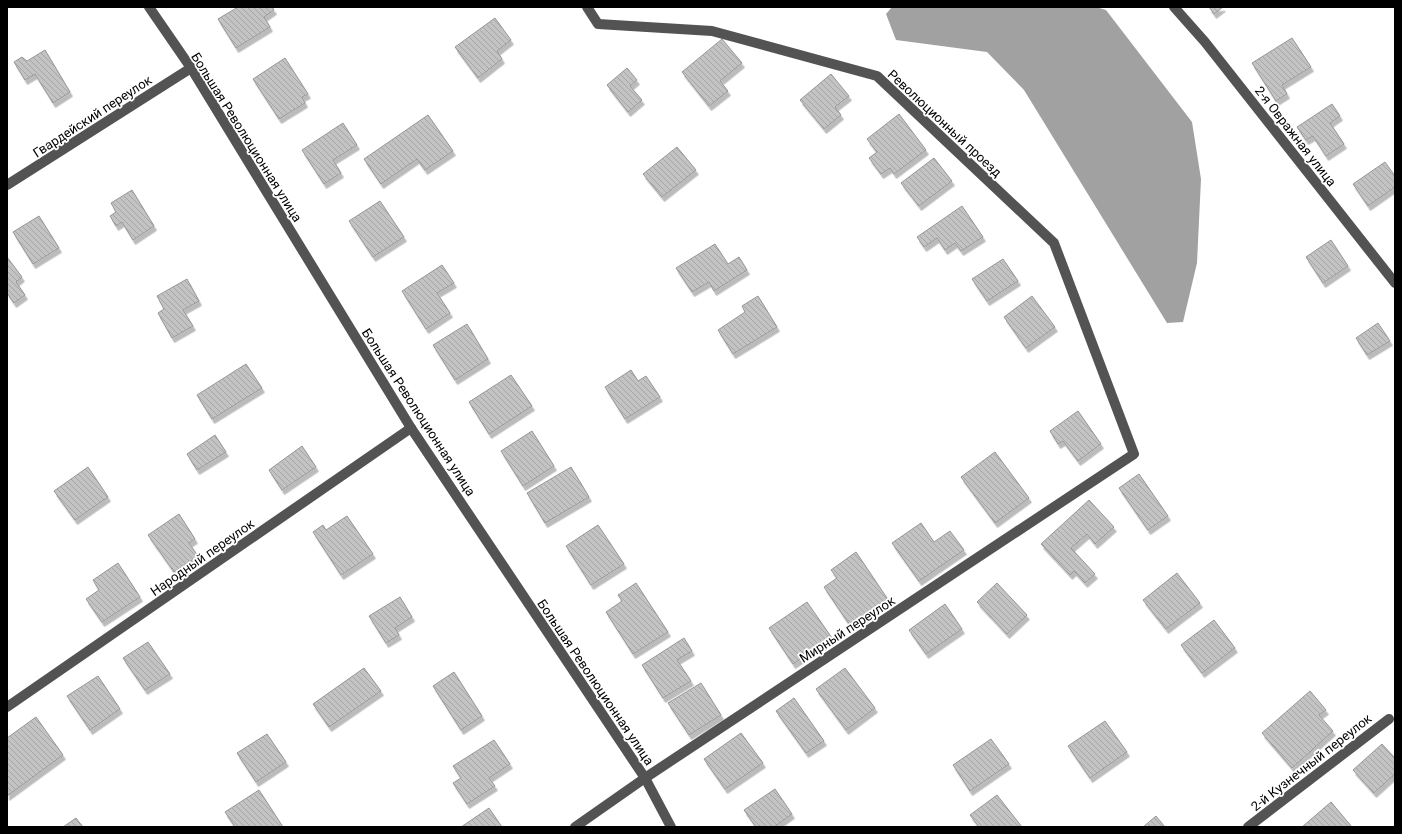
<svg xmlns="http://www.w3.org/2000/svg" width="1402" height="834" viewBox="0 0 1402 834" font-family="Roboto,sans-serif">
<style>
.water{fill:#a1a1a1}
.building{fill:url(#building-back-hatch);stroke:#979797;filter:url(#shadow)}
.lines{fill:none;stroke-linecap:round;stroke-linejoin:round}
.minor{stroke:#535353;stroke-width:10}
.labels{text-anchor:middle;stroke-width:3.5;stroke-linejoin:round;paint-order:stroke}
.street-label{font-size:13px;fill:#000;stroke:#fff}
</style>
<defs>
<pattern id="building-back-hatch" width="6" height="6" patternUnits="userSpaceOnUse"><rect width="6" height="6" fill="#c3c3c3"/><path d="M-1 5l2 2M0 0l6 6M5-1l2 2" fill="none" stroke="#a6a6a6"/></pattern>
<filter id="shadow"><feDropShadow dx="2.5" dy="4.5" stdDeviation="0" flood-color="#0004"/></filter>
</defs>
<rect width="100%" height="100%" fill="#fff"/>
<polygon class="water" points="892,7 1096,7 1106,10 1192,122 1201,179 1197,263 1183,322 1167,323 1024,90 987,52 896,40 886,14"/>
<g class="building">
<polygon points="238,7 272,7 274,10 264,17 270,27 236,48 218,19"/>
<polygon points="1209,7 1223,7 1214,14"/>
<polygon points="495,18 511,40 497,51 502,59 478,78 455,47"/>
<polygon points="1292,38 1311,67 1282,85 1287,94 1276,101 1252,63"/>
<polygon points="722,39 742,63 720,81 728,91 709,106 682,72"/>
<polygon points="45,50 70,92 53,103 35,74 25,80 14,62 22,57 27,61"/>
<polygon points="285,58 308,94 302,97 305,103 279,119 253,79"/>
<polygon points="627,68 637,80 630,86 642,100 628,112 607,85"/>
<polygon points="831,74 849,96 835,107 841,115 824,129 800,100"/>
<polygon points="1332,104 1340,116 1330,123 1344,144 1326,156 1313,136 1306,140 1297,127"/>
<polygon points="899,114 926,150 894,174 890,168 881,174 869,158 877,152 867,139"/>
<polygon points="428,115 453,151 425,170 417,159 381,184 364,159"/>
<polygon points="343,123 357,145 333,160 341,173 324,184 302,150"/>
<polygon points="677,147 696,170 662,197 643,174"/>
<polygon points="934,158 952,181 919,206 901,183"/>
<polygon points="1385,162 1395,176 1395,187 1368,206 1353,184"/>
<polygon points="132,190 154,226 133,240 122,222 116,226 110,216 116,212 111,203"/>
<polygon points="380,201 404,237 373,257 349,221"/>
<polygon points="962,206 983,237 961,251 955,243 945,250 937,238 924,247 917,237"/>
<polygon points="39,216 59,248 33,264 13,232"/>
<polygon points="1331,240 1348,266 1323,283 1306,257"/>
<polygon points="715,244 728,264 739,257 747,270 714,291 709,282 692,292 676,268"/>
<polygon points="7,257 22,277 16,282 25,295 14,303 7,293"/>
<polygon points="1003,259 1018,281 987,301 972,279"/>
<polygon points="442,265 454,283 437,293 450,313 426,329 402,291"/>
<polygon points="187,279 199,301 183,310 193,326 172,338 158,313 164,309 157,296"/>
<polygon points="758,296 777,327 733,354 718,330 745,312 742,306"/>
<polygon points="1032,296 1055,327 1026,348 1004,317"/>
<polygon points="1378,323 1390,341 1367,355 1356,338"/>
<polygon points="467,324 488,359 455,380 433,345"/>
<polygon points="246,364 262,388 212,419 197,395"/>
<polygon points="631,370 638,381 646,376 660,397 625,419 605,387"/>
<polygon points="511,375 532,406 489,434 469,402"/>
<polygon points="1078,411 1101,444 1078,461 1063,441 1058,444 1050,431"/>
<polygon points="532,431 554,466 523,486 501,451"/>
<polygon points="215,435 226,452 197,470 187,454"/>
<polygon points="302,446 316,467 282,490 269,470"/>
<polygon points="995,452 1029,498 995,523 961,477"/>
<polygon points="88,467 108,497 75,520 54,491"/>
<polygon points="571,467 589,497 545,523 527,493"/>
<polygon points="1139,474 1168,516 1148,530 1119,488"/>
<polygon points="1089,500 1114,527 1095,544 1087,534 1071,548 1095,574 1085,583 1074,571 1070,575 1041,544"/>
<polygon points="179,514 195,539 189,543 198,556 174,572 148,535"/>
<polygon points="347,516 373,554 341,575 313,532 323,525 326,530"/>
<polygon points="921,523 934,542 950,531 964,550 919,581 892,543"/>
<polygon points="598,525 624,564 591,585 566,546"/>
<polygon points="856,552 889,601 851,627 824,587 837,578 831,570"/>
<polygon points="118,563 140,597 102,622 86,599 99,590 93,580"/>
<polygon points="1177,573 1200,603 1166,629 1143,600"/>
<polygon points="636,583 668,632 633,654 606,612 622,601 618,595"/>
<polygon points="997,583 1027,615 1007,634 977,602"/>
<polygon points="400,597 412,617 395,628 399,635 386,643 369,616"/>
<polygon points="807,602 832,638 793,664 769,628"/>
<polygon points="945,604 962,629 926,654 909,630"/>
<polygon points="1214,620 1235,648 1202,673 1181,645"/>
<polygon points="684,638 692,651 677,660 691,681 663,698 642,665"/>
<polygon points="148,642 170,674 145,690 123,658"/>
<polygon points="364,668 381,691 329,727 313,704"/>
<polygon points="845,668 875,708 846,730 816,689"/>
<polygon points="454,672 482,716 461,730 433,686"/>
<polygon points="98,676 120,709 90,730 67,696"/>
<polygon points="701,683 721,715 689,735 668,703"/>
<polygon points="1310,691 1326,710 1319,715 1333,731 1292,768 1262,733"/>
<polygon points="794,698 824,741 806,753 776,711"/>
<polygon points="36,717 63,755 7,796 7,738"/>
<polygon points="1105,721 1127,752 1090,778 1068,746"/>
<polygon points="741,733 763,763 725,789 704,759"/>
<polygon points="267,734 286,762 256,782 237,753"/>
<polygon points="991,739 1009,764 970,791 953,765"/>
<polygon points="494,740 510,764 489,778 495,786 467,804 453,783 461,778 453,766"/>
<polygon points="1382,744 1395,758 1395,774 1374,793 1353,770"/>
<polygon points="775,789 792,814 774,827 756,827 744,810"/>
<polygon points="259,790 283,827 235,827 225,812"/>
<polygon points="997,795 1022,827 979,827 970,815"/>
<polygon points="1331,802 1352,827 1302,827"/>
<polygon points="489,808 502,827 461,827"/>
<polygon points="1156,816 1165,827 1143,827"/>
<polygon points="76,818 83,827 63,827"/>
</g>
<g class="lines">
<g class="minor">
<polyline points="149,7 191,68 411,428 645,778 671,827"/>
<polyline points="1174,7 1205,42 1395,283"/>
<polyline points="7,185 191,68"/>
<polyline points="7,707 411,428"/>
<polyline points="575,827 645,778 1134,454 1054,243 877,76 712,31 598,24 587,7"/>
<polyline points="1248,827 1389,719"/>
</g>
</g>
<g class="labels">
<g class="street-label">
<text transform="translate(92 116) rotate(-33)" y="5">Гвардейский переулок</text>
<text transform="translate(945 123) rotate(43)" y="5">Революционный проезд</text>
<text transform="translate(1296 136) rotate(52)" y="5">2-я Овражная улица</text>
<text transform="translate(247 137) rotate(58)" y="5">Большая Революционная улица</text>
<text transform="translate(419 412) rotate(57)" y="5">Большая Революционная улица</text>
<text transform="translate(202 557) rotate(-35)" y="5">Народный переулок</text>
<text transform="translate(847 629) rotate(-33)" y="5">Мирный переулок</text>
<text transform="translate(596 682) rotate(56)" y="5">Большая Революционная улица</text>
<text transform="translate(1311 762) rotate(-38)" y="5">2-й Кузнечный переулок</text>
</g>
</g>
<rect width="1402" height="834" fill="none" stroke="#000000" stroke-width="16"/>
</svg>
